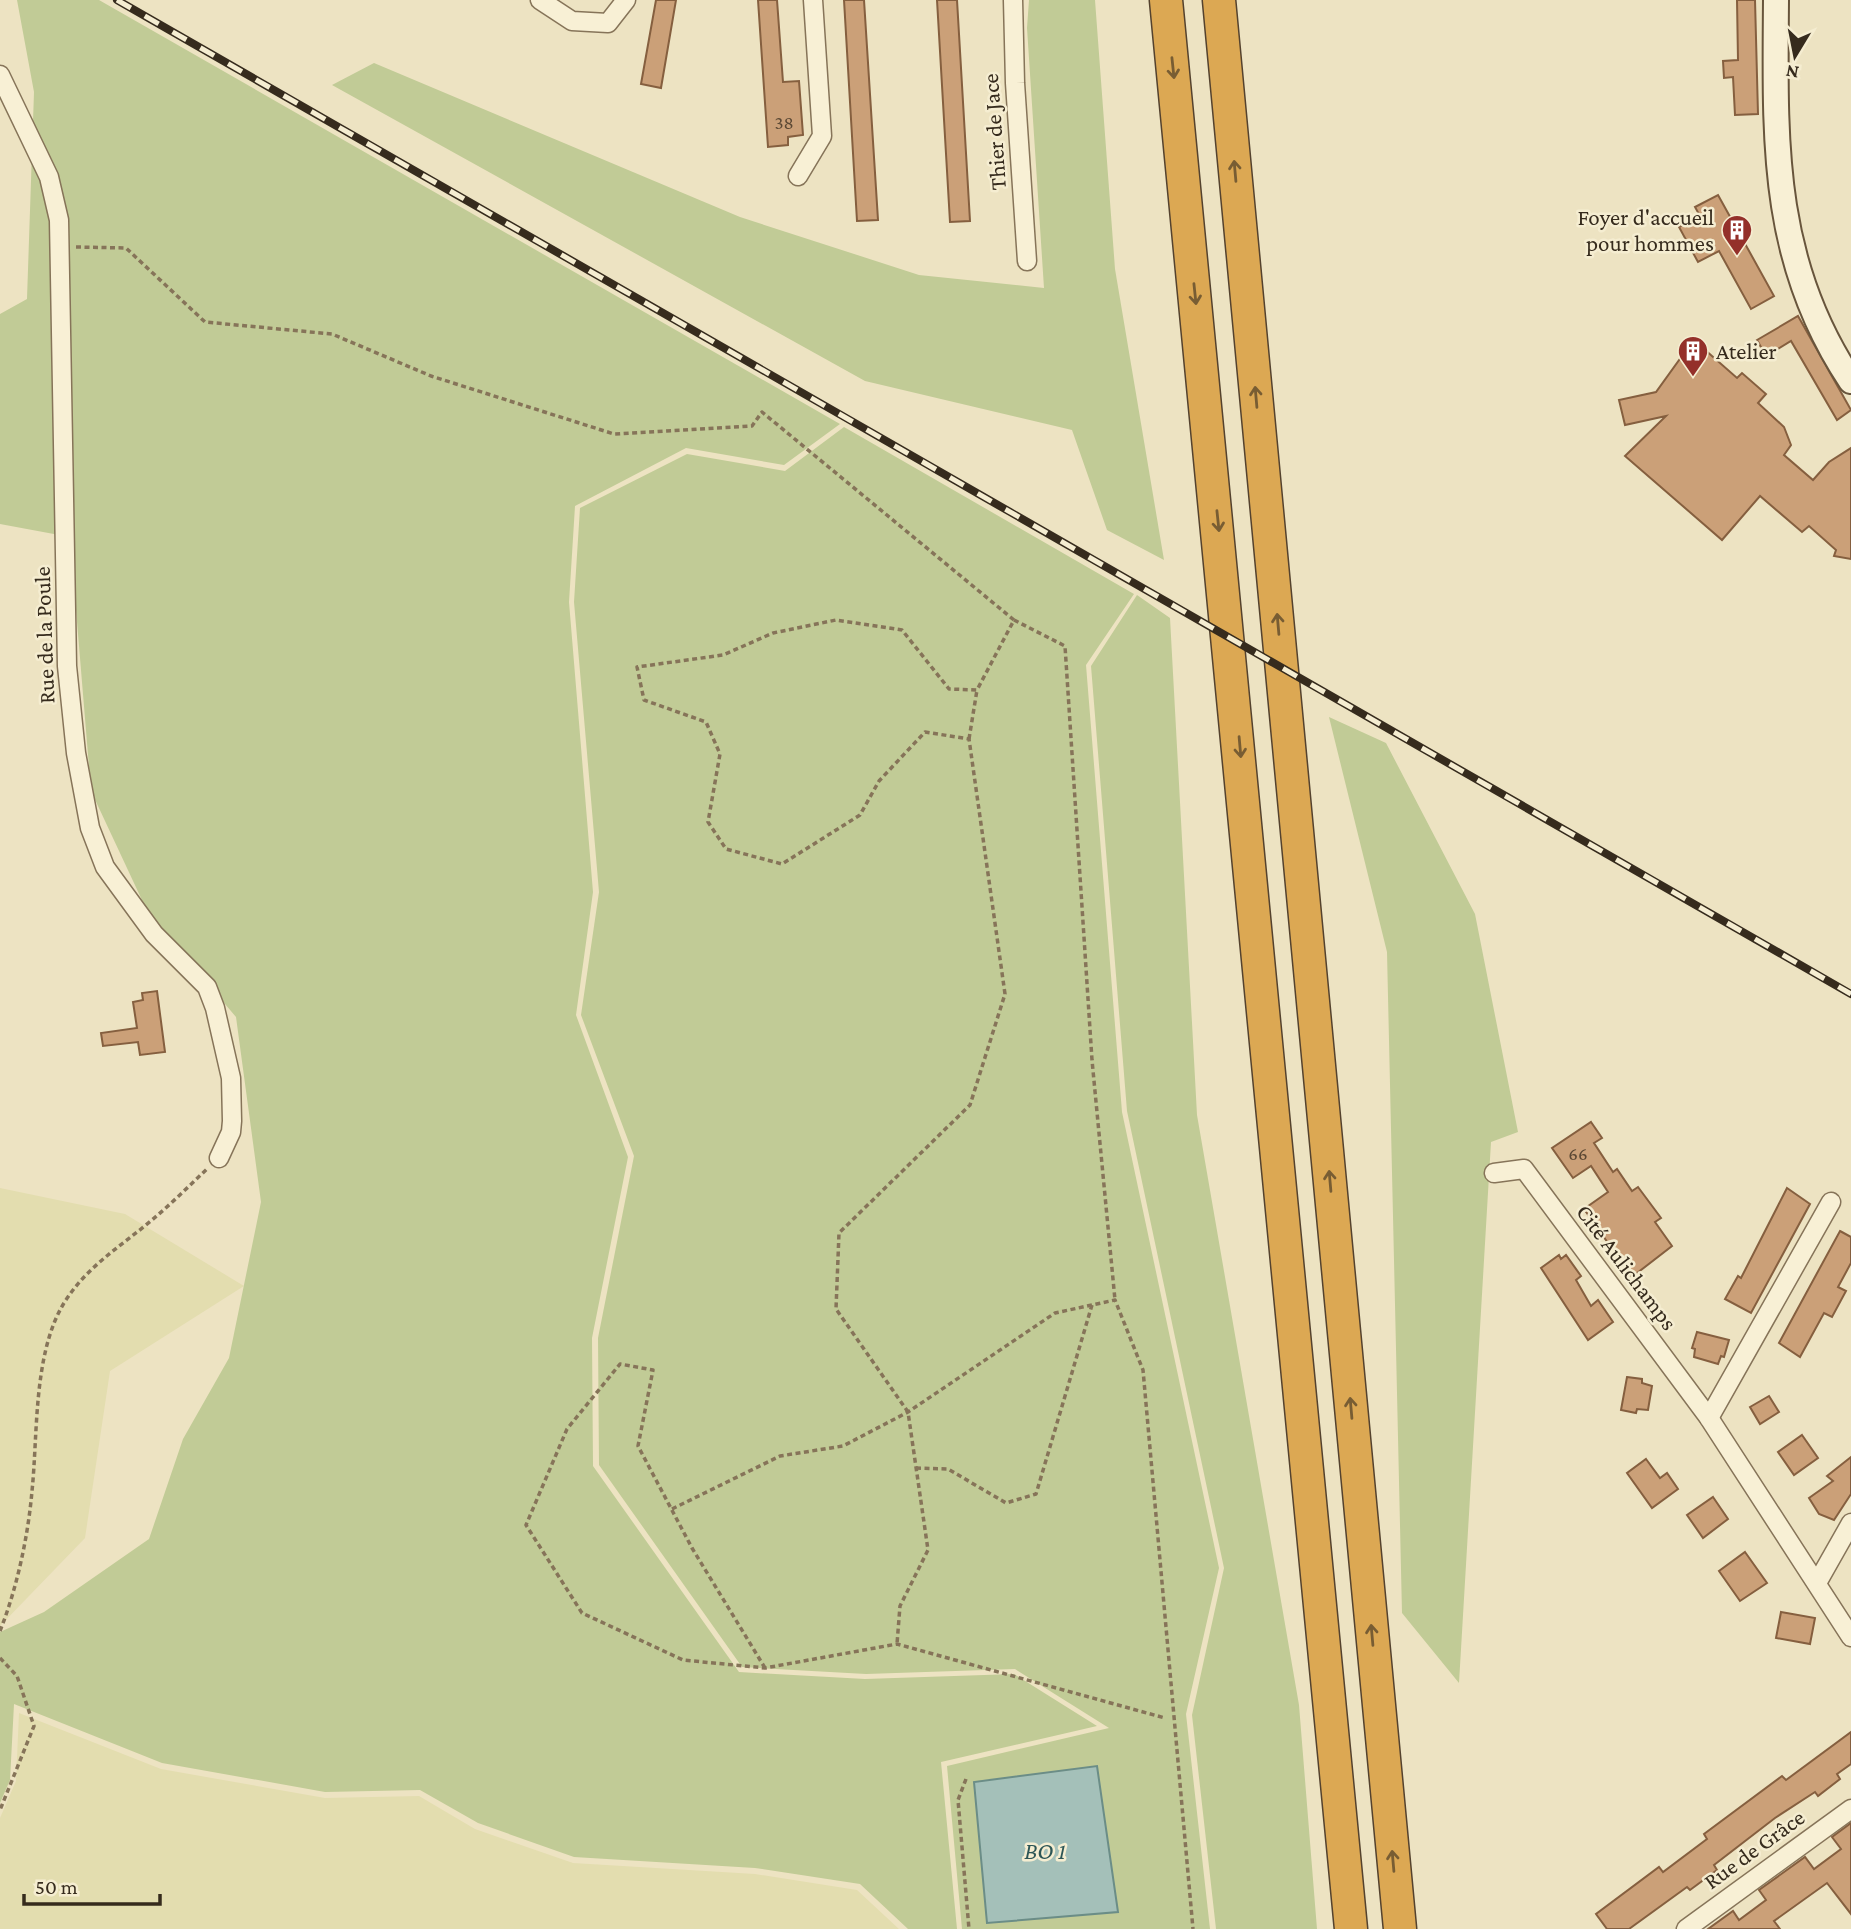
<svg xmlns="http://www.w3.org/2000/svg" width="1851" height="1929" viewBox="0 0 1851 1929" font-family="'Crimson Pro',serif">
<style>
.farmland{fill:#e3ddaf}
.green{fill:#c1cb96}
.water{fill:#a4c0b9;stroke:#6b8d87;stroke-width:2}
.building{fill:#cba078;stroke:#855f3f;stroke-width:2}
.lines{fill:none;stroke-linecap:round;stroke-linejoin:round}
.street-casing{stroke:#867459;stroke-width:21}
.secondary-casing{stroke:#68553c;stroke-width:28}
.highway-casing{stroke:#54422e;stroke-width:35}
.path{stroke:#867459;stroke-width:3.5;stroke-dasharray:5 3.5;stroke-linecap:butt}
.street{stroke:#f8f0d5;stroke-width:18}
.secondary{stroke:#f8f0d5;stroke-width:24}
.highway{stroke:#dca853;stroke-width:32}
.rail-casing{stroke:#362b1d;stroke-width:8}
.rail{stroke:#f5edd1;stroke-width:5;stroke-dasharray:16;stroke-linecap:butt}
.oneway{stroke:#785d33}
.labels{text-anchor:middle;stroke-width:5;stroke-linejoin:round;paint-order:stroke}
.number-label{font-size:19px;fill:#5b4834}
.street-label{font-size:23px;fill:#362b1d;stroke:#f5edd1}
.poi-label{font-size:23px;fill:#362b1d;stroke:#f5edd1;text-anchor:end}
.water-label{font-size:24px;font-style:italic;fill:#2d5656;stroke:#f5edd1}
</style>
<rect width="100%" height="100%" fill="#ede3c2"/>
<g class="farmland">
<polygon points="0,1188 125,1214 244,1286 110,1371 85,1538 0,1626"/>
<polygon points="19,1713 161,1769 325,1798 419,1796 475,1829 573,1863 755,1874 857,1890 899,1929 0,1929 0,1818 16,1781"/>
</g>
<g class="green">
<polygon points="17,0 99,0 840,424 784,465 686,448 575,506 569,602 593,892 576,1015 628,1157 592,1338 593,1466 739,1672 865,1679 1014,1674 1097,1726 941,1762 957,1929 908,1929 860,1884 755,1868 574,1857 478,1823 420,1790 325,1792 162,1763 14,1704 10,1780 0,1803 0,1632 44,1612 149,1539 183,1439 229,1358 261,1202 236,1017 148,913 91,791 70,537 0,524 0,314 27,299 34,92"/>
<polygon points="1029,0 1095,0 1115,269 1164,560 1107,530 1072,430 865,381 332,85 374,63 740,217 919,275 1044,288 1027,28"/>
<polygon points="844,427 1134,594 1086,665 1122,1112 1219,1568 1186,1714 1210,1929 962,1929 947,1766 1109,1728 1015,1669 866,1674 742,1667 599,1465 598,1338 634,1156 581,1015 599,892 574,602 580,508 687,454 785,471"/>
<polygon points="1137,595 1170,618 1197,1115 1299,1705 1317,1929 1216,1929 1192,1715 1224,1568 1127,1111 1091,666"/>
<polygon points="1329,717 1386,743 1475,914 1518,1132 1491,1142 1459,1683 1402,1613 1387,952"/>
</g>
<polygon class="water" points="1097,1766 1118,1912 987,1923 974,1782"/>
<g class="building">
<polygon points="656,0 676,0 661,88 641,84"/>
<polygon points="758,0 777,0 783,82 799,81 803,135 788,137 788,145 768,147"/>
<polygon points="844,0 864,0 878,220 857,221"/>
<polygon points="937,0 957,0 970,221 950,222"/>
<polygon points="1737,0 1755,0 1758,114 1735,115 1733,77 1724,78 1723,61 1738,60"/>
<polygon points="1718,195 1774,296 1751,309 1719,251 1698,262 1679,227 1700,216 1695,207"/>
<polygon points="1798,316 1851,410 1837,420 1791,341 1766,356 1757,340"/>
<polygon points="1704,349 1737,378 1742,373 1766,394 1758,403 1784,427 1791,445 1784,455 1813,480 1829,462 1851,448 1851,559 1834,556 1836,550 1809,526 1802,532 1760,496 1722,540 1625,456 1666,416 1625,425 1619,400 1656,392 1682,356 1691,364"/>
<polygon points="157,991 165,1052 140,1055 138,1042 103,1046 101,1033 137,1028 133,1002 143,1000 142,993"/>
<polygon points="1591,1122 1602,1138 1594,1143 1613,1172 1617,1169 1632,1191 1638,1187 1661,1218 1655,1222 1672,1246 1632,1277 1584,1209 1608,1192 1591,1166 1573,1178 1552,1148"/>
<polygon points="1787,1188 1810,1204 1751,1313 1725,1299 1738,1276 1741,1278"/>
<polygon points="1840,1231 1851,1237 1851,1263 1838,1287 1846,1291 1832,1317 1824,1313 1800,1357 1779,1343"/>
<polygon points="1559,1255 1561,1259 1566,1255 1581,1276 1576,1280 1591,1306 1598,1300 1613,1322 1588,1340 1541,1268"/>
<polygon points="1697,1332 1729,1340 1724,1357 1721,1356 1718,1364 1694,1357 1695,1349 1692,1348"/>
<polygon points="1627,1377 1642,1379 1642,1383 1652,1386 1648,1410 1637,1409 1636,1413 1621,1410"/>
<polygon points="1769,1396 1779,1412 1760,1424 1750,1407"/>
<polygon points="1802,1435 1818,1458 1794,1475 1778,1452"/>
<polygon points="1851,1457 1851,1494 1834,1520 1819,1514 1809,1498 1833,1481 1827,1476"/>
<polygon points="1646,1459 1660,1478 1667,1473 1678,1489 1652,1508 1627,1473"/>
<polygon points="1713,1497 1728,1519 1703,1538 1687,1515"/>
<polygon points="1745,1552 1767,1583 1740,1601 1719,1571"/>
<polygon points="1781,1612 1815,1618 1810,1644 1776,1638"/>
<polygon points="1851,1732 1851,1764 1837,1774 1840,1779 1818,1796 1815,1792 1775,1818 1714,1865 1717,1870 1690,1890 1687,1887 1629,1929 1607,1929 1596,1914 1659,1867 1663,1872 1707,1839 1704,1834 1782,1776 1786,1780"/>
<polygon points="1851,1823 1851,1914 1827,1883 1774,1921 1780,1929 1708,1929 1733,1911 1739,1920 1766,1900 1759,1890 1805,1857 1814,1869 1841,1849 1832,1837"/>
</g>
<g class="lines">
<g class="street-casing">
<g id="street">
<polyline points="540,0 572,21 608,23 626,0"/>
<polyline points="1013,0 1015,83 1027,261"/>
<polyline points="0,75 49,177 59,220 67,666 76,753 90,828 105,867 154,934 207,987 215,1008 231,1078 232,1121 231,1132 219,1158"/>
<polyline points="798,176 822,136 813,0"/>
<polyline points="1494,1173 1524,1169 1709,1418 1851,1637"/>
<polyline points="1709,1418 1831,1202"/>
<polyline points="1817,1583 1851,1523"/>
<polyline points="1686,1929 1851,1809"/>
</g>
</g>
<g class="secondary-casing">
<path id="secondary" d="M1776,0C1775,139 1770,260 1851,381"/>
</g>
<g class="highway-casing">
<g id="highway">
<polyline points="1166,0 1351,1929"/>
<polyline points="1219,0 1400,1929"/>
</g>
</g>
<g class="path">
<polyline points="76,247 126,248 205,322 332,334 431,376 614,434 752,426 762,412 1014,620 977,690 949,689 902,630 836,620 773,633 723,655 637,667 644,700 706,722 720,754 708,822 726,849 782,864 860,815 879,781 925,732 969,739 1005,994 970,1105 839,1233 836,1309 908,1412 928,1550 900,1606 897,1644"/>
<polyline points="1014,620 1065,646 1092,1060 1115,1300"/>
<polyline points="969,739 977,690"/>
<polyline points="916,1468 948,1469 1006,1503 1036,1494 1092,1305"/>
<polyline points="672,1509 780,1456 843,1446 908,1412 1055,1313 1115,1300 1143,1370 1193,1929"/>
<path d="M0,1631C17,1588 28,1537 32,1491C38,1433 33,1354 64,1303C87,1266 120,1247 152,1220C171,1204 189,1186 207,1169"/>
<polyline points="0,1658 17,1676 34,1726 0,1810"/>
<polyline points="765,1668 692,1548 638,1446 653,1370 620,1364 567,1429 526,1525 582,1613 683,1660 765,1668 897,1644 1165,1718"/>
<polyline points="966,1779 958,1800 969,1929"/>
</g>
<use href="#street" class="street"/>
<use href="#secondary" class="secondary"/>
<use href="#highway" class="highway"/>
<g class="rail-casing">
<polyline id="rail" points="117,0 1851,994"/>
</g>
<use href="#rail" class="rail"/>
</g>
<defs><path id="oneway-shaft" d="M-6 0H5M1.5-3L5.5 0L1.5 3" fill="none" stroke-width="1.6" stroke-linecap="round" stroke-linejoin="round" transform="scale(1.75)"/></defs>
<g class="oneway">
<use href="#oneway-shaft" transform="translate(1173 68) rotate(84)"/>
<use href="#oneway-shaft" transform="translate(1235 171) rotate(-95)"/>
<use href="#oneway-shaft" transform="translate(1195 294) rotate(84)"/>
<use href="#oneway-shaft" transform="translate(1256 397) rotate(-95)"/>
<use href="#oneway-shaft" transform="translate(1218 521) rotate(84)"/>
<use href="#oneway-shaft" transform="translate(1278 624) rotate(-95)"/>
<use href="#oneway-shaft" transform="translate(1240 747) rotate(85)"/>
<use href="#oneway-shaft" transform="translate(1330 1181) rotate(-95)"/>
<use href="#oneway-shaft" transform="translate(1351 1408) rotate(-95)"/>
<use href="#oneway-shaft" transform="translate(1372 1635) rotate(-95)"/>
<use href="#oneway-shaft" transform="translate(1393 1861) rotate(-95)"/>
</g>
<defs>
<g id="building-pin" transform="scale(1.575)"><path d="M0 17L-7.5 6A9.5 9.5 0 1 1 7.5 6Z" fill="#94302a" stroke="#f5edd1"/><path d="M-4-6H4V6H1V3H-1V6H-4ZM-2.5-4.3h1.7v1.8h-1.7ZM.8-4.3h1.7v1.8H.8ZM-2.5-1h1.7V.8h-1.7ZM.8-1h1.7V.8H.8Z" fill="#fff"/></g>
</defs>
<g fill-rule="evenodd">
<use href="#building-pin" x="1737" y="230"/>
<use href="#building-pin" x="1693" y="351"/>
</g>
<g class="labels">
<g class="number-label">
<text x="784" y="129">38</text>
<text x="1578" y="1160">66</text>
</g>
<g class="street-label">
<text transform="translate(994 132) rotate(-94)" y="8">Thier de Jace</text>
<text transform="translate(44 635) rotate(-92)" y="8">Rue de la Poule</text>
<text transform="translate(1627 1267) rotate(53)" y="8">Cité Aulichamps</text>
<text transform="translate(1754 1849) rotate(-36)" y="8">Rue de Grâce</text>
</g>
<g class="poi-label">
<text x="1714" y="225">Foyer d'accueil<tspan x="1714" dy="26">pour hommes</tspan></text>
<text x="1716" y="359" text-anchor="start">Atelier</text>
</g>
<g class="water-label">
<text x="1045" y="1859">BO 1</text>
</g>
</g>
<g transform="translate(1795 56) rotate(190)" stroke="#f5edd1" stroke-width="5" paint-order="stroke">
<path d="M0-5L12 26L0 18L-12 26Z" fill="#362b1d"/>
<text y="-10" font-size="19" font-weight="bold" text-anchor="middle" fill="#362b1d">N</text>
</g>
<path d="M24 1894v10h136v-10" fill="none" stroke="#362b1d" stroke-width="3.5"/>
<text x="35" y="1894" font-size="21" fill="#362b1d" stroke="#f5edd1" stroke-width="5" paint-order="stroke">50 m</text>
</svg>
